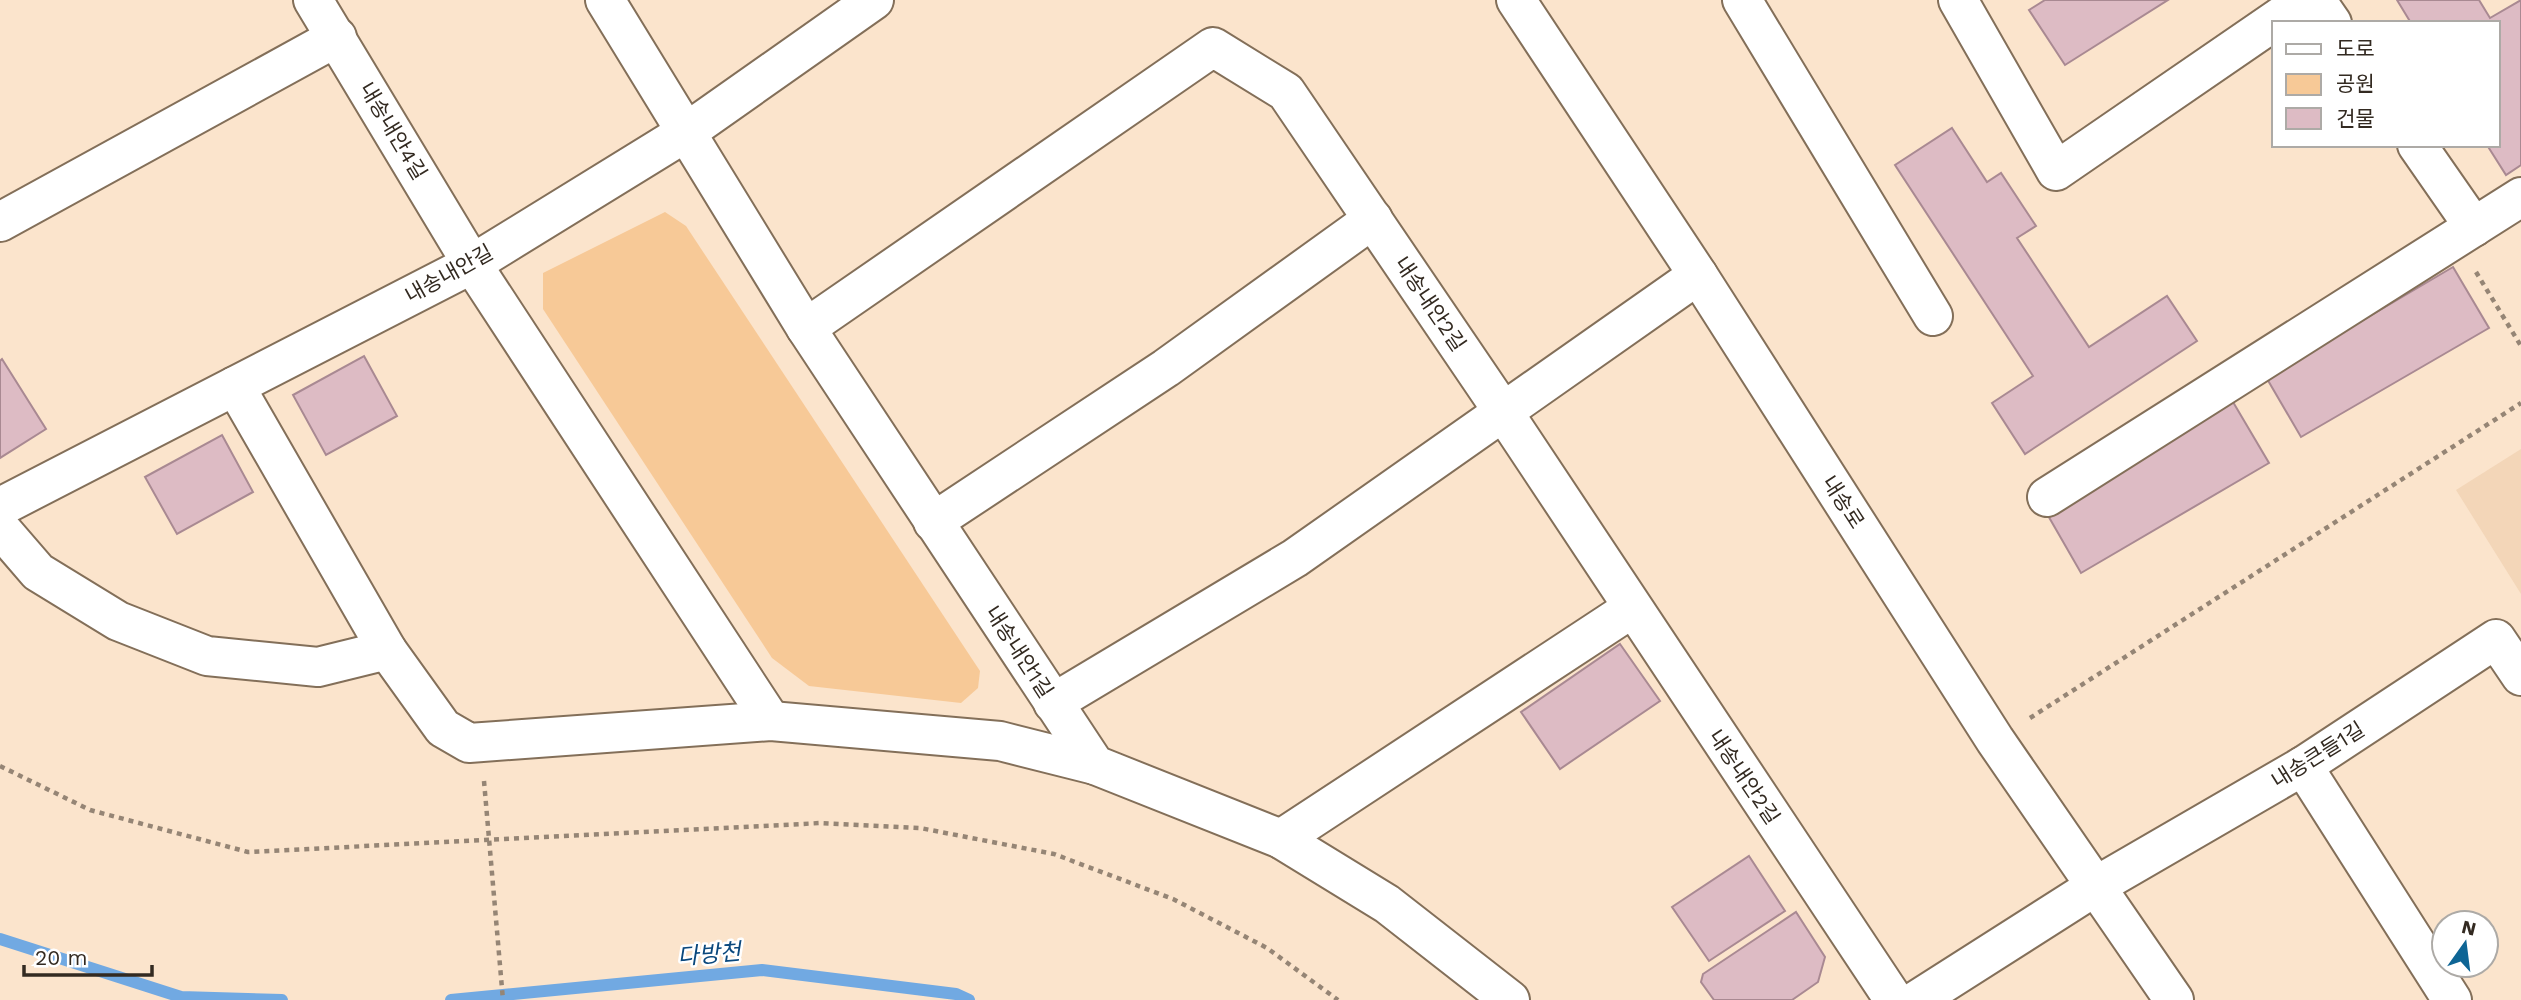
<svg xmlns="http://www.w3.org/2000/svg" width="2521" height="1000" viewBox="0 0 2521 1000" font-family="'Work Sans','Noto Sans KR',sans-serif">
<style>
.built{fill:#f3d6b8}
.green{fill:#f7c997}
.lines{fill:none;stroke-linecap:round;stroke-linejoin:round}
.stream{stroke:#71a9e2;stroke-width:12}
.building{fill:#ddbbc4;stroke:#a98992;stroke-width:2}
.minor-casing{stroke:#836f59;stroke-width:42}
.path{stroke:#958575;stroke-width:4.5;stroke-dasharray:5 5;stroke-linecap:butt}
.minor{stroke:#fff;stroke-width:38}
.labels{text-anchor:middle;stroke-width:5;stroke-linejoin:round;paint-order:stroke}
.street-label{font-size:21px;fill:#332a21;stroke:#fff}
.water-label{font-size:23px;font-style:italic;fill:#0a487d;stroke:#fff}
</style>
<rect width="100%" height="100%" fill="#fbe4cc"/>
<polygon class="built" points="2521,449 2521,594 2456,490"/>
<polygon class="green" points="665,212 686,226 980,671 978,688 961,703 809,686 772,658 543,309 543,273"/>
<g class="lines">
<g class="stream">
<polyline points="0,939 181,997 282,1000"/>
<polyline points="451,1000 762,970 956,994 969,1000"/>
</g>
</g>
<g class="building">
<polygon points="2045,0 2168,0 2065,65 2029,10"/>
<polygon points="2397,0 2479,0 2490,18 2521,0 2521,165 2506,175 2487,145 2498,145 2498,23 2411,23"/>
<polygon points="1952,128 1987,182 2001,173 2036,226 2017,238 2089,347 2167,296 2197,341 2025,454 1992,403 2033,376 1895,165"/>
<polygon points="2453,267 2489,328 2301,437 2266,377"/>
<polygon points="364,356 397,416 326,455 293,395"/>
<polygon points="2,359 46,429 0,458 0,361"/>
<polygon points="2233,402 2269,463 2081,573 2046,512"/>
<polygon points="222,435 253,492 177,534 145,477"/>
<polygon points="1620,644 1660,701 1560,769 1521,712"/>
<polygon points="1749,856 1785,911 1709,961 1672,907"/>
<polygon points="1796,912 1825,957 1818,982 1792,1000 1714,1000 1701,982 1703,974"/>
</g>
<g class="lines">
<g class="minor-casing">
<g id="minor">
<polyline points="313,0 472,264 771,721"/>
<polyline points="605,0 806,328 1095,765 1281,839 1387,904 1510,1000"/>
<polyline points="1516,0 1698,275 1995,740 2174,1000"/>
<polyline points="1742,0 1933,316"/>
<polyline points="1958,0 2056,171 2305,0"/>
<polyline points="2316,0 2332,23"/>
<polyline points="2417,145 2474,227"/>
<polyline points="0,222 337,37"/>
<polyline points="806,328 1213,47 1286,92 1504,413 1894,1000"/>
<polyline points="235,386 387,650"/>
<polyline points="2047,497 2521,197"/>
<polyline points="0,507 472,264 688,131 874,0"/>
<polyline points="933,522 1166,368 1373,219"/>
<polyline points="0,528 38,572 118,621 207,656 318,667 387,650 443,728 469,743 771,721 1000,741 1095,765"/>
<polyline points="1053,703 1295,558 1698,275"/>
<polyline points="2303,766 2452,1000"/>
<polyline points="1281,839 1631,609"/>
<polyline points="1917,1000 2096,886 2303,766 2496,639 2521,676"/>
</g>
</g>
<g class="path">
<polyline points="2476,272 2521,346"/>
<polyline points="2030,718 2521,403"/>
<polyline points="0,766 90,810 248,852 821,823 920,828 1054,854 1173,899 1267,948 1338,1000"/>
<polyline points="484,781 503,1000"/>
</g>
<use href="#minor" class="minor"/>
</g>
<g class="labels">
<g class="street-label">
<text transform="translate(393 131) rotate(59)" y="7">내송내안4길</text>
<text transform="translate(449 274) rotate(-29)" y="7">내송내안길</text>
<text transform="translate(1430 304) rotate(56)" y="7">내송내안2길</text>
<text transform="translate(1843 502) rotate(57)" y="7">내송로</text>
<text transform="translate(1019 652) rotate(57)" y="7">내송내안1길</text>
<text transform="translate(2318 755) rotate(-32)" y="7">내송큰들1길</text>
<text transform="translate(1744 777) rotate(56)" y="7">내송내안2길</text>
</g>
<g class="water-label">
<text transform="translate(709 954) rotate(-5)" y="8">다방천</text>
</g>
</g>
<rect x="2272" y="21" width="228" height="126" fill="#ffffff" stroke="#adaaa6" stroke-width="2"/>
<rect x="2286" y="44" width="35" height="10" fill="#ffffff" stroke="#adaaa6" stroke-width="2"/>
<text x="2336" y="56" font-size="21" fill="#332a21">도로</text>
<rect x="2286" y="74" width="35" height="21" fill="#f7c997" stroke="#adaaa6" stroke-width="2"/>
<text x="2336" y="91" font-size="21" fill="#332a21">공원</text>
<rect x="2286" y="108" width="35" height="21" fill="#ddbbc4" stroke="#adaaa6" stroke-width="2"/>
<text x="2336" y="126" font-size="21" fill="#332a21">건물</text>
<g transform="translate(2465 944) rotate(14)"><circle r="33" fill="#ffffff" stroke="#adaaa6" stroke-width="2"/>
<path d="M0-5L12 26L0 18L-12 26Z" fill="#0e6595"/>
<text y="-10" font-size="19" font-weight="bold" text-anchor="middle" fill="#332a21">N</text>
</g>
<path d="M24 965v10h128v-10" fill="none" stroke="#332a21" stroke-width="3.5"/>
<text x="35" y="965" font-size="21" fill="#332a21" stroke="#ffffff" stroke-width="5" paint-order="stroke">20 m</text>
</svg>
